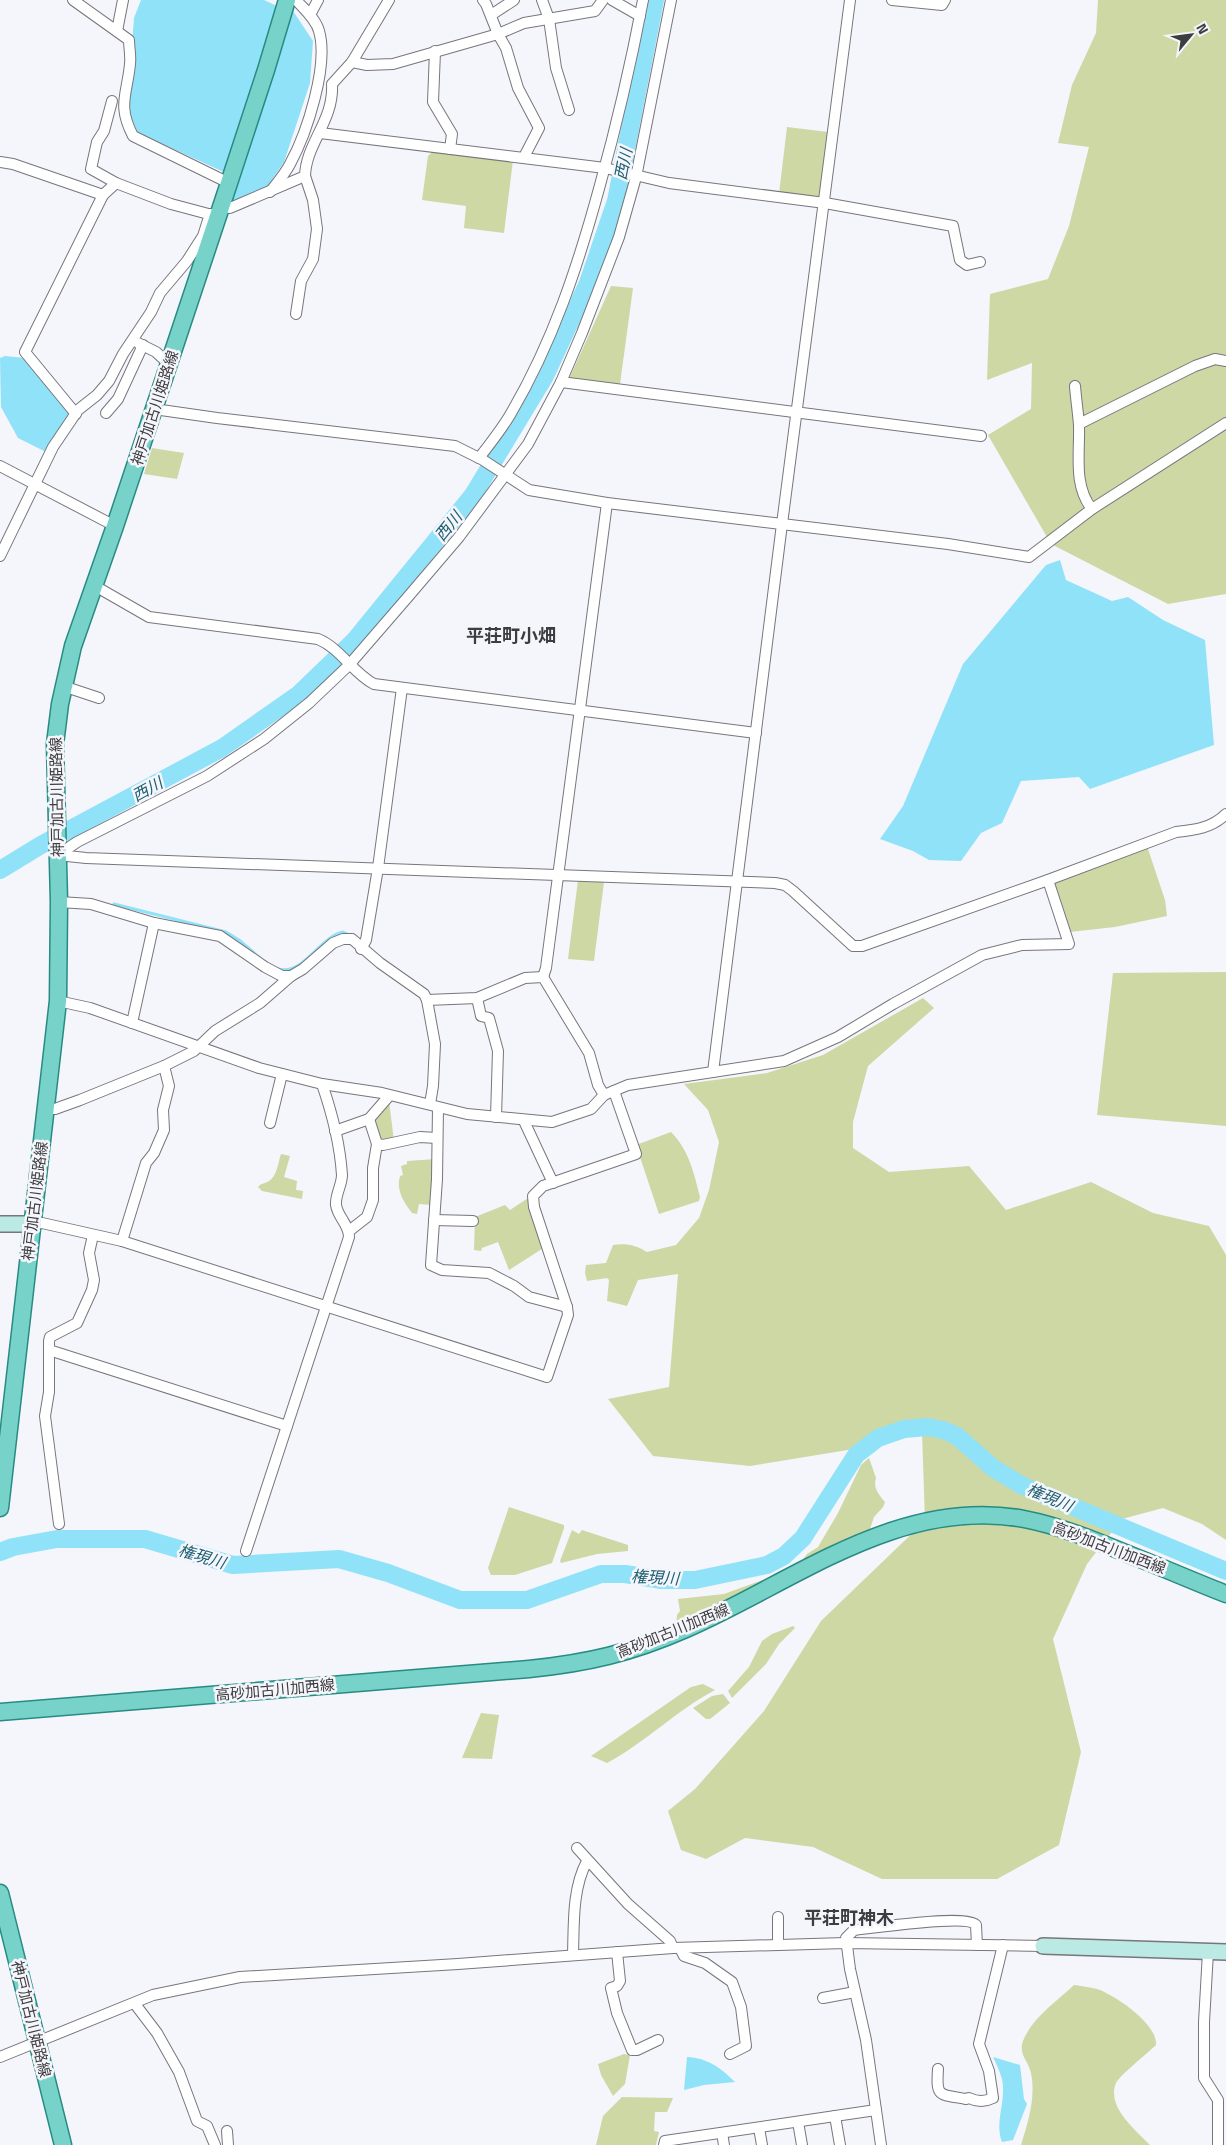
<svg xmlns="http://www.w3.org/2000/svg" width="1226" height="2145" font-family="'Titillium Web','Noto Sans JP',sans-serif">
<rect width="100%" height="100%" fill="#f5f5fc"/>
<!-- green -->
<g fill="#cdd8a5">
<path d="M1098 0H1226V594L1168 604 1051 544 988 435 1031 409 1032 363 987 380 990 294 1048 279 1069 226 1089 147 1058 143 1072 85 1096 33Z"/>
<path d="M787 127 828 132 820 199 779 194Z"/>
<path d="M433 151 513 160 504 233 464 228 466 206 422 200 428 156Z"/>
<path d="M611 286 633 288 620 384 615 387 569 379Z"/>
<path d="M152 448 184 453 177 479 144 474Z"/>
<path d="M1147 846 1165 900 1167 916 1115 927 1070 932 1053 881Z"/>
<path d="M578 880 604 882 594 961 568 959Z"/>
<path d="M1226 972V1126L1097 1115 1113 973Z"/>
<path d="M923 998 934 1008 868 1066 853 1122V1148L889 1172 969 1166 1006 1210 1091 1182 1153 1213 1209 1226 1226 1255V1540L1202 1524 1163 1508 1122 1519 1087 1564 1053 1639 1081 1752 1059 1845 997 1879H882L813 1847 745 1838 706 1859 681 1850 668 1811 695 1789 764 1711 821 1621 925 1521 922 1432 866 1447 750 1466 653 1456 608 1399 669 1387 678 1274 638 1280 627 1306 607 1301 609 1280 607 1278 587 1281 585 1273 586 1265 606 1263 613 1245C626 1243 636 1245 647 1252L676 1245 699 1218 709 1190 719 1142 708 1110 684 1084 767 1073 823 1055Z"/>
<path d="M389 1101 394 1141 380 1144 371 1119Z"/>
<path d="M671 1132C689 1150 694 1173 700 1197L699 1201 659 1214 636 1145Z"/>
<path d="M281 1154 290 1156 284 1177 297 1181 296 1190 303 1191 302 1199 262 1191 258 1187C261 1183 264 1184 269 1181 277 1176 278 1163 281 1154Z"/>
<path d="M436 1159 432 1205 419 1204 417 1214 412 1213C403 1201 396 1190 400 1176L403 1175 401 1166 407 1164V1161Z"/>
<path d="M528 1198 545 1247 509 1270 498 1242 482 1248 481 1251 474 1250 475 1217 505 1205 510 1210Z"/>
<path d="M869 1458 876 1478C873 1487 878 1494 885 1502L883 1507 874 1517 869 1532 798 1566 807 1554 818 1547 838 1513 861 1465Z"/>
<path d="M509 1507 564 1525V1528L552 1563 515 1575H491L488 1568Z"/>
<path d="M572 1530 579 1534 582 1530 628 1545V1551L597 1554 561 1563 560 1561Z"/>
<path d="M768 1578 772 1580 676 1628 677 1615 680 1611 678 1599 724 1594Z"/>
<path d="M793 1626 795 1628 779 1644 766 1664 732 1698 728 1691 749 1667 762 1641 772 1634Z"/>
<path d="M703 1684 715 1690C677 1710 646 1742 607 1763L591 1756 691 1687Z"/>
<path d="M723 1694 730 1703 710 1719H706L693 1708 712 1696Z"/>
<path d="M481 1713 499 1715 492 1759 462 1758Z"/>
<path d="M1074 1985C1081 1986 1090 1987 1097 1989 1115 1995 1158 2024 1156 2045 1149 2052 1119 2076 1116 2083 1106 2107 1136 2130 1150 2145H1021C1028 2122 1036 2098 1031 2073 1029 2062 1018 2054 1023 2041 1032 2018 1057 2001 1074 1985Z"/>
<path d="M624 2054 630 2055 625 2084 613 2096 601 2075 598 2064Z"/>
<path d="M622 2097 673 2098 667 2112H655L654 2131 659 2132 656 2145H596L603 2116Z"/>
</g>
<!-- water -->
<g fill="#90e2f8">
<path d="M141 0H264L277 6 226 173 138 133 129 113 128 96 134 18Z"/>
<path d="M293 11 313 41 310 83 284 162 265 190 231 202Z"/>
<path d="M5 356 25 358 71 416 46 452 18 438 1 407 0 358Z"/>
<path d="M1060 560 1066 580 1112 601 1128 597 1163 620 1205 640 1214 745 1090 789 1079 777 1021 781 1002 823 981 833 961 861 929 860 913 851 880 839 903 806 963 664 1046 565Z"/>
<path d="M687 2057C708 2058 721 2068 735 2082L704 2085 684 2090Z"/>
<path d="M993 2057 1020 2065 1024 2099 1027 2104 1013 2140 1002 2142C995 2125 1004 2106 1003 2087 1003 2077 997 2066 993 2057Z"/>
</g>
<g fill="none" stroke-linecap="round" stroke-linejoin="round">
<!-- stream -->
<g stroke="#90e2f8" stroke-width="3">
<path d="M114 904 226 932 239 940 260 958"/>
<path d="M278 969C304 976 319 937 343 932L352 936"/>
</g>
<!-- river -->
<g stroke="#90e2f8" stroke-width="18">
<path d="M0 870 41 845 222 748 299 694 355 640 473 495 545 376 588 283 616 201 655 0"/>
<path d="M0 1552 13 1547 57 1539H145L233 1565 339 1559 388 1573 460 1600H527L601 1574H625L662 1580H695L767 1565 784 1556 803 1538 856 1455 878 1438 904 1429 928 1427 943 1430 957 1436 993 1468 1021 1485 1226 1571"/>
</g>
<!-- street casing -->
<g stroke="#77767c" stroke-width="12">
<g id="street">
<path d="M73 0 129 40C129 48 131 56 130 64 127 95 117 105 133 136L229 183"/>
<path d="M483 0 486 4 498 34 506 48 518 88 539 128 524 157"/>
<path d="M542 0 549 19 556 68 569 110"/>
<path d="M612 0 640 16"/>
<path d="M892 0 942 5 945 0"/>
<path d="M310 15 318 0"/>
<path d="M491 15 514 0"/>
<path d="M117 31 123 0"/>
<path d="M435 51 433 102 452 134 450 149"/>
<path d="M352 62 367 65 393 64 498 34 524 23 595 11 603 0"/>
<path d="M112 101 104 131 97 142 91 169 116 183"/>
<path d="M320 133 605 168 669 183 825 203 953 226 960 260 967 265 980 262"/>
<path d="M0 162 13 164 103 195 116 183 171 204 216 216"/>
<path d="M270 192C277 183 285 174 290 164 307 133 329 65 319 31 316 19 304 9 296 0"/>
<path d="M220 206 230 208 305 176C306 143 334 121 332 84L352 62 389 0"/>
<path d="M296 314 301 281 313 259 317 229 313 200 305 176"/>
<path d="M138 343 156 352 169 364"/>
<path d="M561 382 981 436"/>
<path d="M1075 386C1076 399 1078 412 1079 425 1080 453 1073 486 1092 509"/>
<path d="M154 409 217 418 455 446 483 460 529 490 607 503 948 544 1029 557 1092 509 1226 423"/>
<path d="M106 413 118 399 143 345"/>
<path d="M76 414 25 352 103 195"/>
<path d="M1079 424 1195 366 1215 359 1226 361"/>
<path d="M479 458C490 444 501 430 510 415 553 342 578 266 600 185 617 124 631 63 643 0"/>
<path d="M0 466 115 526"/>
<path d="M0 556 53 447 78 410 97 395 109 381 123 354 151 312 160 293 187 261 203 236 210 214"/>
<path d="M95 586 149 617 318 639C340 648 353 673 374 684L756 733"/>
<path d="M63 686 99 698"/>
<path d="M58 855 86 858 775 883 785 885 793 891 853 946H862L1048 880 1176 832C1195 830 1212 828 1226 814"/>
<path d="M58 855 77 842 207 776 264 739 309 703 349 665 407 598 459 537 528 444 561 382 582 333 619 237 636 177 671 0"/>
<path d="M59 902 91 904 154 923 220 936 265 967 282 976H291L303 969 333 943 343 939H352L380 963 424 994 427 1000 477 998 525 978 543 977 589 1053 598 1085 604 1095"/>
<path d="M361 949 366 940 378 868 402 688"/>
<path d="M543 977 546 968 607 503"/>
<path d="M477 998 481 1016 489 1018 498 1051 496 1117"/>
<path d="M427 1000 435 1044 433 1086 430 1104"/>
<path d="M58 1001 90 1008 259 1068 322 1084 382 1093 467 1114 552 1122 591 1109 604 1095 628 1085 784 1061 838 1037 893 1004 982 955 1022 945 1069 944 1048 880"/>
<path d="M132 1023 154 923"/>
<path d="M713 1072 782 524 850 0"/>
<path d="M438 1108 437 1179 431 1265 442 1270 489 1273 514 1286 529 1297 567 1307"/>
<path d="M47 1109H55L80 1100 164 1066 194 1051 215 1031 260 1003 291 976"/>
<path d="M524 1121 553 1183"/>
<path d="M270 1123 282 1074"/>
<path d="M335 1131 369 1119 389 1096"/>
<path d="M377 1144 383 1145 420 1137 437 1138"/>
<path d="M434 1220 473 1221"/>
<path d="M32 1224 42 1223 122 1241 547 1377 568 1315 567 1307 534 1207 533 1196 543 1186 636 1154 614 1091"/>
<path d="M349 1231 367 1217 373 1200V1168L377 1144 369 1119"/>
<path d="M122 1241 146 1163 154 1153 164 1130 163 1110 169 1086 164 1066"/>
<path d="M49 1350 287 1426"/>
<path d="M59 1524 45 1416 49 1392V1341L50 1337 77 1323 92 1290 94 1280 89 1253 93 1235"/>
<path d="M246 1551 349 1237C349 1224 338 1218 336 1205 335 1195 342 1185 342 1175 340 1144 332 1113 322 1084"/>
<path d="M577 1848 628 1904 670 1941 673 1948"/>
<path d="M778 1945V1917"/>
<path d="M680 1948 684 1956 705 1963 732 1982 741 2007 746 2046 730 2054"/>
<path d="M617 1952 620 1981 617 1986 611 1988 617 2013 632 2050H637L658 2040"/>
<path d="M1208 1952 1204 2022V2078L1218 2100V2145"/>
<path d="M573 1955C574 1924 572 1889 587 1861"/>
<path d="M823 1998 855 1992"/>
<path d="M135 2004 157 2033 179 2072 197 2121 207 2126 215 2145"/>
<path d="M0 2057 153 1995 240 1977 458 1964 673 1948 845 1943 1043 1946"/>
<path d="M938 2069C936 2098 939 2094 966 2099L969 2098C977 2102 985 2102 993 2098L989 2071 979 2044 1003 1945"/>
<path d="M835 2116 840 2145"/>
<path d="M798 2122 802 2145"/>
<path d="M759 2128 762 2145"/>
<path d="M227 2131 228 2145"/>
<path d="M722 2133 724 2145"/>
<path d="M664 2145 665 2141 876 2110"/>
<path d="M881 2145 866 2040 850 1969 846 1938 854 1930C873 1928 967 1914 976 1925L977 1945"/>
</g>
</g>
<!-- secondary casing -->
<g stroke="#77767c" stroke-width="18">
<g id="secondary">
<path d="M0 1224H32"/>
<path d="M1043 1946 1226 1952"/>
</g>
</g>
<!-- primary casing -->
<g stroke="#288b82" stroke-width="19">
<g id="primary">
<path d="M0 1508 58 1001 59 902 55 744 60 704 73 646 115 526 229 183 266 70 287 0"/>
<path d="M0 1712 529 1669C588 1663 631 1653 686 1629 794 1582 899 1496 1024 1519 1060 1526 1094 1540 1128 1554 1161 1567 1193 1581 1226 1594"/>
<path d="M0 1893 63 2145"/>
</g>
</g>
<!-- street -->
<use href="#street" stroke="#fff" stroke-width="10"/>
<!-- secondary -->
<use href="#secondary" stroke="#bbe9e4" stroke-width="15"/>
<!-- primary -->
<use href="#primary" stroke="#77d3ca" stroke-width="16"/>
</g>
<g text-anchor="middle" stroke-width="5" stroke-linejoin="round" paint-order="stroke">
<!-- street labels -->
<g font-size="15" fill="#3d3d3f" stroke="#f5f5fc">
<text transform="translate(155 408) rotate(-72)" y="5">神戸加古川姫路線</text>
<text transform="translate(57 797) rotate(-91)" y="5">神戸加古川姫路線</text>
<text transform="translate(35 1201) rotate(-83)" y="5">神戸加古川姫路線</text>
<text transform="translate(1109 1548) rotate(21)" y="5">高砂加古川加西線</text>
<text transform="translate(673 1631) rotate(-22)" y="5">高砂加古川加西線</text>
<text transform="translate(275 1690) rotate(-5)" y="5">高砂加古川加西線</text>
<text transform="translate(31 2019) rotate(76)" y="5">神戸加古川姫路線</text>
</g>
<!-- water labels -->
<g font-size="16" font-style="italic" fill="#1e6070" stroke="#f5f5fc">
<text transform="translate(623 164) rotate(-79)" y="6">西川</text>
<text transform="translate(448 526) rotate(-51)" y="6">西川</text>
<text transform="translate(147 789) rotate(-29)" y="6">西川</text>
<text transform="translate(1050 1497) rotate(23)" y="6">権現川</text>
<text transform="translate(202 1556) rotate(17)" y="6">権現川</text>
<text transform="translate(655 1577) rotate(3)" y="6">権現川</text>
</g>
<!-- quarter labels -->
<g font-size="18" font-weight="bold" fill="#3d3d3f" stroke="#f5f5fc">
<text x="511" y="642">平荘町小畑</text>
<text x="849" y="1924">平荘町神木</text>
</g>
</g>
<!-- north arrow -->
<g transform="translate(1191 35) rotate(61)" stroke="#f5f5fc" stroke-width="4" paint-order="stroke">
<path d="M0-4L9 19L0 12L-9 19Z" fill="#3d3d3f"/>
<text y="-8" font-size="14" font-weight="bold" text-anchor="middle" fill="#3d3d3f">N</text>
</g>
</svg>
